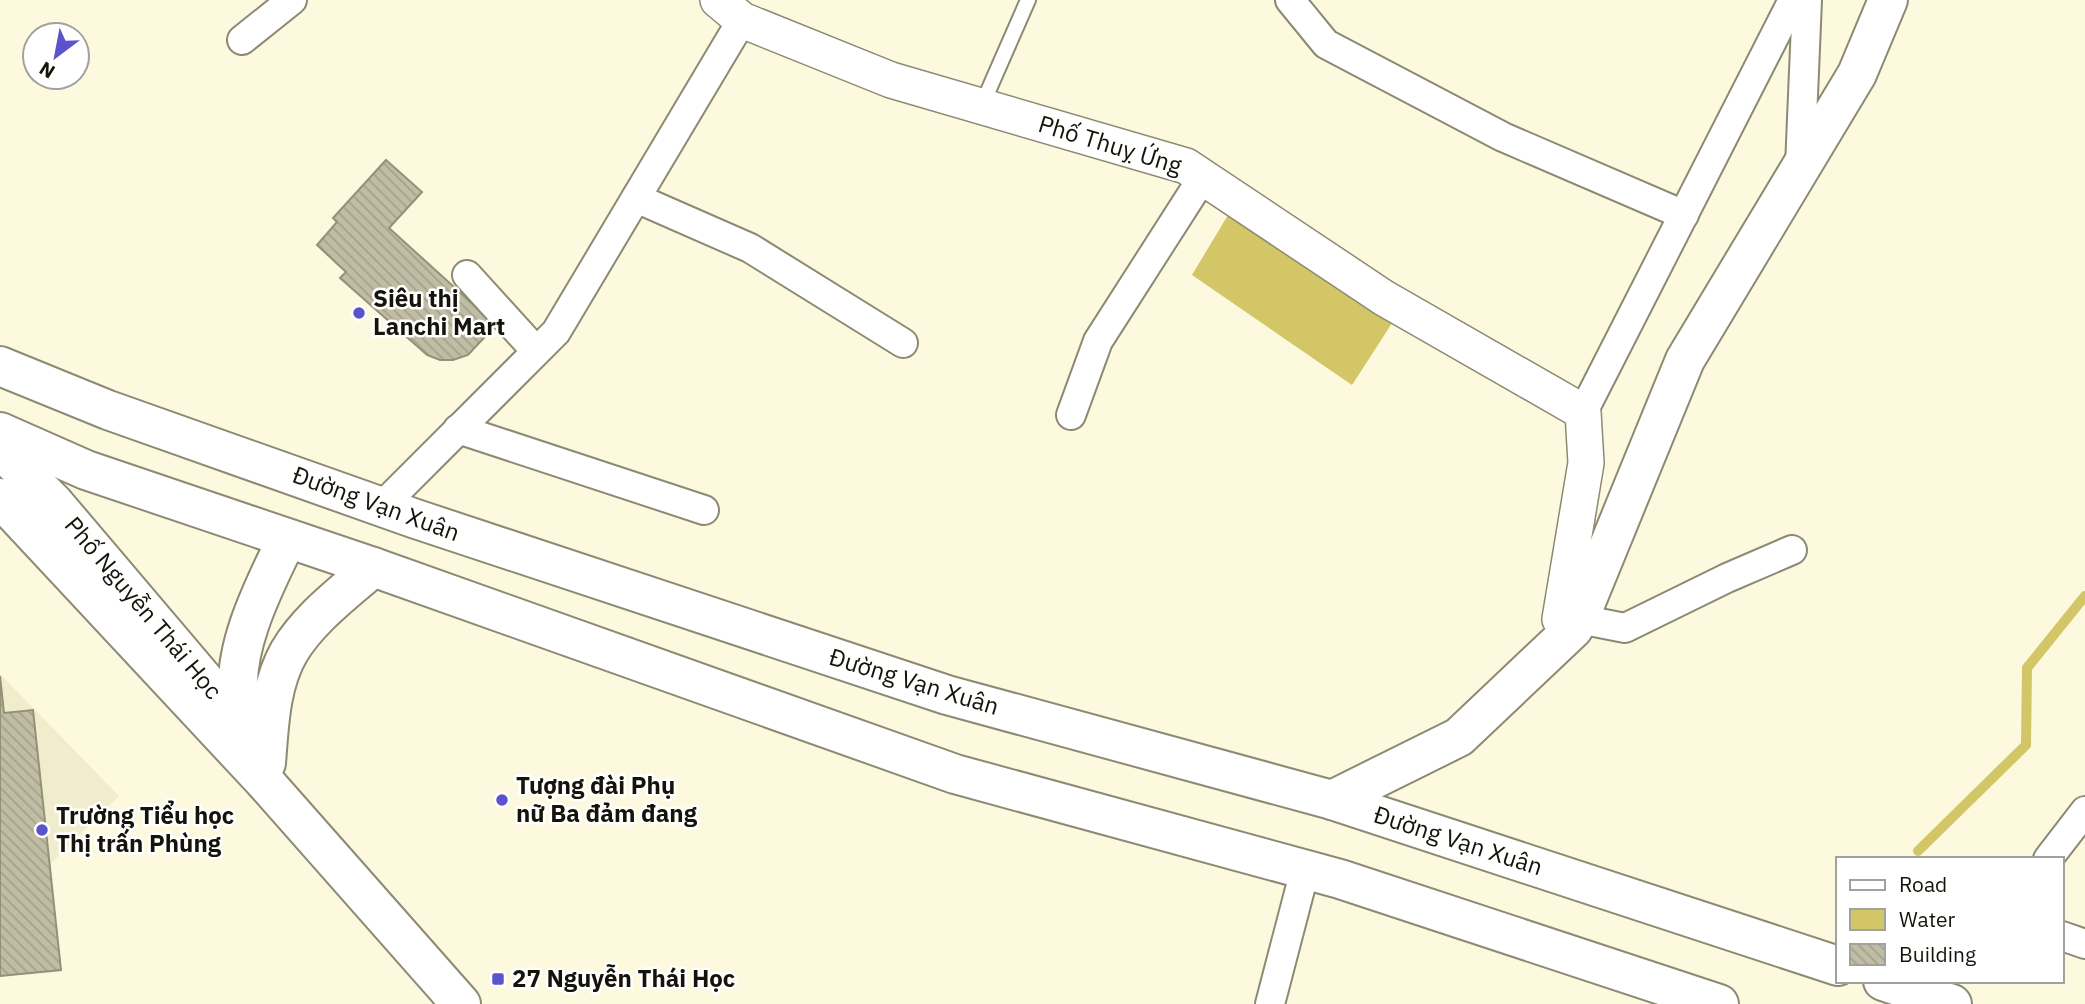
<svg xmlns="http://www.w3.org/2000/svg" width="2085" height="1004" font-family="'IBM Plex Sans',sans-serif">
<defs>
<pattern id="building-back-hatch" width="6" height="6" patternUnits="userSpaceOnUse" patternTransform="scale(1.75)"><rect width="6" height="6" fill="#c0bda4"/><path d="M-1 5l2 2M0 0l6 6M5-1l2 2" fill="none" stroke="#a4a28c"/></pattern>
</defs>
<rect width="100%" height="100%" fill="#fcf9df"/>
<!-- built -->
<path fill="#f1edcc" d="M0 674 119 796 50 864 61 970 0 976Z"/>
<!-- water -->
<path fill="#d3c666" d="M1234 205 1396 317 1352 385 1192 275Z"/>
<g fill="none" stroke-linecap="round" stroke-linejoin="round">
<!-- stream -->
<path stroke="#d3c666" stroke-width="10" d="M1918 851 2026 745 2027 668 2085 596"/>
</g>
<!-- building -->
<g fill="url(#building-back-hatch)" stroke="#949179" stroke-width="2">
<path d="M386 160 422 192 389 228 496 325 468 355 453 360H440L427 355 340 278 346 272 317 245 337 222 333 218Z"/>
<path d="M0 676 4 713 33 710 61 970 0 976Z"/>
</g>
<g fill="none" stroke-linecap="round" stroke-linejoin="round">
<!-- service casing -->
<g stroke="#8d8a73" stroke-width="18">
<path id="service" d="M982 105 1028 0"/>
</g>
<!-- minor casing -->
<g stroke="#8d8a73" stroke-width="32">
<g id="minor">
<path d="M1290 0 1326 44 1503 137 1684 215"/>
<path d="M242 40 292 0"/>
<path d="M1800 167 1807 0"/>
<path d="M636 198 750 248 903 343"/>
<path d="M467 275 536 351"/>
<path d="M1583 412 1793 0"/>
<path d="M1071 415 1098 341 1203 177"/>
<path d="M458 429 704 510"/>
<path d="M381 507 556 332 742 20"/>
<path d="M1579 619 1625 628 1727 578 1792 550"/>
<path d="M2048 859 2085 811"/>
<path d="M2062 936 2085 944"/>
<path d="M1270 1004 1305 870"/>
</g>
</g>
<!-- tertiary casing -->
<g stroke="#8d8a73" stroke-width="38">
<path id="tertiary" d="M718 0 742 20 891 80 1186 166 1384 298 1583 412 1586 463 1560 619 1573 629"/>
</g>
<!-- secondary casing -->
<g stroke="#8d8a73" stroke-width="42">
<g id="secondary">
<path d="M0 449 54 503 228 708"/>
<path d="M0 498 265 782 461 1004"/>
<path d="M1332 800 1459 737 1573 629 1579 619 1685 360 1857 74 1888 0"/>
</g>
</g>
<!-- trunk casing -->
<g stroke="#8d8a73" stroke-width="42">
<g id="trunk">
<path d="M0 366 108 410 413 518 947 695 1332 800 1838 966"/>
<path d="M0 432 86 470 373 567 955 774 1340 879 1719 1004"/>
<path d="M266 763C269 726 270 685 289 652 309 618 344 593 373 567"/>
<path d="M265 782C257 756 247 730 240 704 229 653 265 584 287 539"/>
<path d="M1883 981 1952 1004"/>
</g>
</g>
<!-- service -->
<use href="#service" stroke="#fff" stroke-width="14"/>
<!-- minor -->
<use href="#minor" stroke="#fff" stroke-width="28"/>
<!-- tertiary -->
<use href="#tertiary" stroke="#fff" stroke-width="35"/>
<!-- secondary -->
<use href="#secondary" stroke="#fff" stroke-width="38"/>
<!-- trunk -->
<use href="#trunk" stroke="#fff" stroke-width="38"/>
</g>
<!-- markers -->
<g fill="#5b53cb" stroke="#fff" stroke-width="2.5">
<circle cx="359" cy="313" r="7"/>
<circle cx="502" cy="800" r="7"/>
<circle cx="42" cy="830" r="7"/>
<rect x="491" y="972" width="14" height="14" rx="3.5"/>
</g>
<g text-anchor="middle" stroke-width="5" stroke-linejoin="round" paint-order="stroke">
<!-- street labels -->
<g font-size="24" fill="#15140b" stroke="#fff">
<text transform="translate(1110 145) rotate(17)" y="8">Phố Thuỵ Ứng</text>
<text transform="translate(376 504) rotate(20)" y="8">Đường Vạn Xuân</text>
<text transform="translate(143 608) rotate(50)" y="8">Phố Nguyễn Thái Học</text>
<text transform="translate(914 682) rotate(17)" y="8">Đường Vạn Xuân</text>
<text transform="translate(1458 841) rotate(18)" y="8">Đường Vạn Xuân</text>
</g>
<!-- poi labels -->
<g font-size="24" font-weight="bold" fill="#15140b" stroke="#fff" text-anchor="start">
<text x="373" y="307">Siêu thị<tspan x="373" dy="28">Lanchi Mart</tspan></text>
<text x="516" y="794">Tượng đài Phụ<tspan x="516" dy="28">nữ Ba đảm đang</tspan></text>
<text x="56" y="824">Trường Tiểu học<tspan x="56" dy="28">Thị trấn Phùng</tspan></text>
<text x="512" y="987">27 Nguyễn Thái Học</text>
</g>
</g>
<!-- legend -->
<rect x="1836" y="857" width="228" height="126" fill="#ffffff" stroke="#a1a19d" stroke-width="2"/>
<rect x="1850" y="880" width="35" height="10" fill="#ffffff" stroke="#a1a19d" stroke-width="2"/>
<text x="1899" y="892" font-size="21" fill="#15140b">Road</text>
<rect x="1850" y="909" width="35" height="21" fill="#d3c666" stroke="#a1a19d" stroke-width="2"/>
<text x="1899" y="927" font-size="21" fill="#15140b">Water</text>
<rect x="1850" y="944" width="35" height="21" fill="url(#building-back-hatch)" stroke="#a1a19d" stroke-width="2"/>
<text x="1899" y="962" font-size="21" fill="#15140b">Building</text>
<!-- north arrow -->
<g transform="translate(56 56) rotate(212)"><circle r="33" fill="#ffffff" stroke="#a1a19d" stroke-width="2"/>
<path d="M0-5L12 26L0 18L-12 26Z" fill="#5b53cb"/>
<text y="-10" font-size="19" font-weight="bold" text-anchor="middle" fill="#15140b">N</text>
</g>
</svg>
